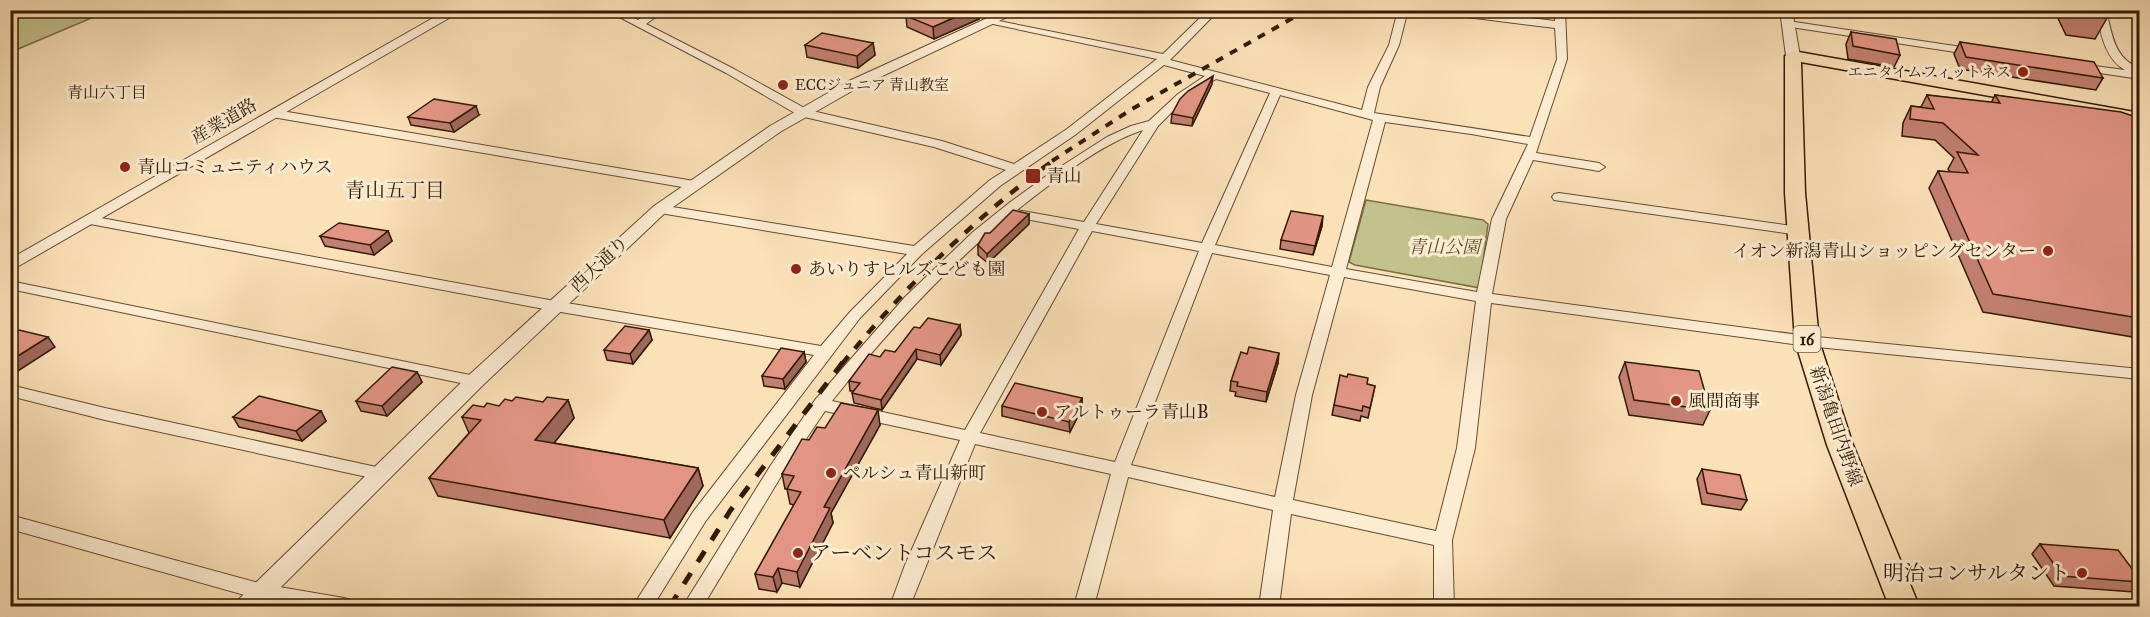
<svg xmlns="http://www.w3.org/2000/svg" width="2150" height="617" font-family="'IM FELL Great Primer','Noto Serif JP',serif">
<rect width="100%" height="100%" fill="#fbe1b8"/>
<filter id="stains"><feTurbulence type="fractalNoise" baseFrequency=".00333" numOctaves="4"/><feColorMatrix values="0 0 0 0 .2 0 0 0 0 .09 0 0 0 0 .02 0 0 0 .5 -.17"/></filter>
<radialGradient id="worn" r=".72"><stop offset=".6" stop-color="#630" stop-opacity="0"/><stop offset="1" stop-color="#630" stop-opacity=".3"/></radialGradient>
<!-- green -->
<g fill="#c2c28c" stroke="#7a6e47" stroke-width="1.5">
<path d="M11 10H108V11L11 52Z"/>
<path d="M1366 200 1483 220 1488 224 1480 288 1355 265 1349 262Z"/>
</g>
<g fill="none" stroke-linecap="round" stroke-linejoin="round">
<!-- minor casing -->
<g stroke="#654c30" stroke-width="2">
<g id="minor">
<path d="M606 10H620L638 20 652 10H665L646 24 734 69 808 110 942 141 1014 164 1067 129 1157 59 993 24 989 23V19L1163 54 1208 10H1219L1170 60 1362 110 1368 87 1389 45 1398 10H1408L1399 45 1380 87 1374 113 1530 137 1557 59 1555 28 1435 13 1430 10H1465L1555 21V10H1565L1567 59 1536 153 1599 163 1605 167 1599 171 1533 160 1506 219 1492 294 1807 336 2140 369V379L1807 346 1491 303 1475 448 1452 540 1454 606H1434V545L1291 514 1279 606H1259L1273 510 1128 477 1094 606H1074L1111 474 975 444 910 606H890L905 565 960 440 825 411 783 473 703 606H683L771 465 815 400 905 297 973 232 1009 203 1046 176 1107 137 1131 126 1149 121 1178 94 1205 76 1164 65 1075 135 1000 186 922 254 860 318 705 522 653 606H633L693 512 814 355 555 311 90 224 83 220 90 216 555 301 821 346 850 312 907 254 660 213 653 209 655 206 660 205 914 246 990 180 1006 170 934 147 800 116 726 73ZM1216 79 1270 93 1202 243 1096 224 1158 126 1186 98ZM1280 95 1373 120 1332 267 1215 245ZM1385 122 1471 134 1528 144 1492 219 1477 292 1346 269ZM1143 130 1084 222 1017 210C1053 182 1100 144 1143 130ZM1009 216 1079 229 965 430 832 401C886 333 943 271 1009 216ZM1092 231 1199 251 1115 462 980 433ZM1212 253 1330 275 1296 395 1275 497 1131 465ZM1344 277 1476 301 1457 448 1436 531 1293 500 1312 395Z"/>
<path d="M2096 10H2106C2112 34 2114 59 2140 68V79L2079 70 2073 67 2079 64 2125 70C2104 58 2101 33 2096 10Z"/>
<path d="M1788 21 1975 49 1980 52 1975 55 1784 26V22Z"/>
<path d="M276 110 694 181 701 185 694 189 272 117V111Z"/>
<path d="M1559 193 1799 227 1806 231 1799 235 1554 200 1552 197 1554 194Z"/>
<path d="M10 281 475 376 481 377 483 381 481 385 475 386 10 289Z"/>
<path d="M10 385 105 408 381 468 387 469 390 474 387 479 381 480 105 420 10 396Z"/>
<path d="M10 515 262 584 344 598 351 600 354 606H300L262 600 10 529Z"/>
</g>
</g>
<!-- tertiary casing -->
<g stroke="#654c30" stroke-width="2">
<g id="tertiary">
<path d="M447 10H463L10 271V259Z"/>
<path d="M1005 10H1022L859 87 780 132 666 212 482 386 262 606H235L239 599 468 376 654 206 770 126 849 81Z"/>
<path d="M1780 10H1792L1800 56 1798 59H1788L1786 56Z"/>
</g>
</g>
<!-- primary casing -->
<g stroke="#331b02" stroke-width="3">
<path id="primary" d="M1793 51 2140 113V123L1801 62 1805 193 1819 341 1853 445 1919 606H1889L1827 445 1795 341 1785 193V56Z"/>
</g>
<!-- minor -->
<use href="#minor" fill="#fcecd1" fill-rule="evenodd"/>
<!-- tertiary -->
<use href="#tertiary" fill="#fcecd1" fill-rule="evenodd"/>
<!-- primary -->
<use href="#primary" fill="#fbe1b8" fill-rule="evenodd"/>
<!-- rail-far2 -->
<path stroke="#331b02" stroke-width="4" stroke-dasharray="8 8" stroke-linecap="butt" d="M1052 161 1132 109 1307 10"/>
<!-- rail-far1 -->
<path stroke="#331b02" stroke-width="4.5" stroke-dasharray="10 10" stroke-linecap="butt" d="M842 364C905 287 974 218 1054 160"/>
<!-- rail -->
<path stroke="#331b02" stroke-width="5" stroke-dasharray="13 13" stroke-linecap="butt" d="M670 606 730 511 843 362"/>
</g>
<!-- wall -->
<g fill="#c28072" stroke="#331b02" stroke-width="1.5">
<path d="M919 10H979V19L934 39 907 27 906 16Z"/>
<path d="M2054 10H2111V11L2095 39 2066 35Z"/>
<path d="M1851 32 1900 55 1894 67 1848 59 1846 44Z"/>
<path d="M1960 42 2103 78 2096 90 1960 69 1954 54Z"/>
<path d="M873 43 875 55 858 68 807 57 805 45Z"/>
<path d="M1212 84 1192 126 1171 123 1172 114Z"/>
<path d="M1927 95 1991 103 1995 95 2139 118V338L1983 312 1929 188 1938 171 1950 172 1948 169 1954 158 1935 140 1902 136 1903 123 1911 106 1921 107Z"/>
<path d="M479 115 454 132 411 125 408 117Z"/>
<path d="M1029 214V224L988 263 978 255V245L990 233Z"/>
<path d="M1322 226 1313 255 1280 249 1281 240Z"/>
<path d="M388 231 392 241 374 255 325 246 320 236Z"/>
<path d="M960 325 961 335 941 365 917 359 882 410 854 403 852 393 854 391H850L849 381 880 357 895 352 920 328Z"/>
<path d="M649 330 652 340 633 364 607 360 604 350Z"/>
<path d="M804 352 806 362 785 389 764 386 762 376Z"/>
<path d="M1625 362 1710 410 1703 425 1629 415 1619 377Z"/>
<path d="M1278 363 1266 402 1235 396 1236 392 1230 391 1231 381Z"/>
<path d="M417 372 422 382 387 416 361 411 356 401Z"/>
<path d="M1367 384 1375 386 1368 418 1361 416 1360 421 1332 415 1334 405Z"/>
<path d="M1082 398V408L1070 432 1002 416V406Z"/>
<path d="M568 400 574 418 554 443 698 468 703 486 670 538 438 496 429 478 469 433 462 417 484 407 499 406 512 401 543 402Z"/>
<path d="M321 411 326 421 302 441 239 427 233 417Z"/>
<path d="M880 425 831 513 833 523 800 587 782 583 777 592 759 589 755 574 794 505 790 504 787 489H785L782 474 809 440Z"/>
<path d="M1702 469 1747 500 1741 510 1702 504 1697 479Z"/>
<path d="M2040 544 2139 578V586L2134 592 2054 586 2032 554Z"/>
</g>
<!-- shaded-wall -->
<g fill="#9e685d" stroke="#331b02" stroke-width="1.5">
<path d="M971 10H979V19L934 39 933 27Z"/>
<path d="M873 43 875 55 858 68 857 56Z"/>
<path d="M1213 76 1212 84 1192 126 1193 118Z"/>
<path d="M476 106 479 115 454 132 450 123Z"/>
<path d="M1029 214V224L988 263 987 254Z"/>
<path d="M1323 216 1322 226 1313 255 1315 246Z"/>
<path d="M388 231 392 241 374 255 370 245Z"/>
<path d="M960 325 961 335 941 365 940 355Z"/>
<path d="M649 330 652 340 633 364 630 354Z"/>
<path d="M48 337 55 347 10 376V361Z"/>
<path d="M916 349 917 359 882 410 881 400Z"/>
<path d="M804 352 806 362 785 389 783 379Z"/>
<path d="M1279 353 1278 363 1266 402 1267 392Z"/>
<path d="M417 372 422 382 387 416 382 406Z"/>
<path d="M1082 398V408L1070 432 1069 422Z"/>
<path d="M568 400 574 418 542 458 535 440Z"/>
<path d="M878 410 880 425 831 513 833 523 800 587 797 572 824 507Z"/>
<path d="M321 411 326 421 302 441 296 431Z"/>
<path d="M698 468 703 486 670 538 664 520Z"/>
<path d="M778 568 782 583 777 592 773 577Z"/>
</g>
<!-- building -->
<g fill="#e29585" stroke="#331b02" stroke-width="1.5">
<path d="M919 10H971L933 27 906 16Z"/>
<path d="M1851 32 1896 39 1900 55 1853 46Z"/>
<path d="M822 33 873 43 857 56 805 45Z"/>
<path d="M1960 42 2094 62 2103 78 1966 57Z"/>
<path d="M1213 76 1193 118 1172 114 1180 99 1188 91Z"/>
<path d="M1927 95 2000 103 1995 95 2121 112 2139 118V318L1993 294 1938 171 1968 173 1957 152 1978 155 1943 123 1910 119 1911 106 1934 109Z"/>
<path d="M434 99 476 106 450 123 408 117Z"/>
<path d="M1013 210 1029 214 987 254 978 245 985 233H990Z"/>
<path d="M1291 211 1323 216 1315 246 1281 240Z"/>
<path d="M339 223 388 231 370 245 320 236Z"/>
<path d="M928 318 960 325 940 355 916 349 881 400 852 393 860 383 849 381 869 354 880 357 885 350 895 352 914 327 920 328Z"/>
<path d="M625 326 649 330 630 354 604 350Z"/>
<path d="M19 330 48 337 10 361V336Z"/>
<path d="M1249 347 1279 353 1267 392 1237 386 1238 382 1231 381 1241 352 1247 354Z"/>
<path d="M781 348 804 352 783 379 762 376Z"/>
<path d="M1625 362 1699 371 1710 410 1634 400Z"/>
<path d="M392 367 417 372 382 406 356 401Z"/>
<path d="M1348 374 1368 378 1367 384 1375 386 1370 408 1363 406 1362 411 1334 405 1340 375 1347 377Z"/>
<path d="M1015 383 1082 398 1069 422 1002 406Z"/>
<path d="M259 396 321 411 296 431 233 417Z"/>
<path d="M516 397 543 402 547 397 568 400 535 440 698 468 664 520 429 478 481 420 462 417 473 405 484 407 487 403 499 406 505 399 512 401Z"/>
<path d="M841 403 878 410 824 507 830 508 797 572 778 568 773 577 755 574 801 492 787 489 794 476 782 474 802 439 809 440 817 427 825 428Z"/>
<path d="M1702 469 1740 475 1747 500 1707 493Z"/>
<path d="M2040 544 2118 550 2139 578V582L2062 576Z"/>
</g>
<!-- markers -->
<g fill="#8f2418" stroke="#fcecd1" stroke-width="2">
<circle cx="2023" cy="72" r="6"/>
<circle cx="783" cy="85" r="6"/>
<circle cx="125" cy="167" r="6"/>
<rect x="1025" y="168" width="16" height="16" rx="3"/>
<circle cx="2048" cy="251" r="6"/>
<circle cx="796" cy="269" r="6"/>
<circle cx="1676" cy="401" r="6"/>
<circle cx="1042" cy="412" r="6"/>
<circle cx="831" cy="473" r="6"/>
<circle cx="798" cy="553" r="6"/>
<circle cx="2082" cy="573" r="6"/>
</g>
<g text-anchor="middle" stroke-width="6" stroke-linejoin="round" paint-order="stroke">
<!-- far-poi labels -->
<g font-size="15" fill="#331b02" stroke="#fcecd1" text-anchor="end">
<text x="2011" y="77">エニタイムフィットネス</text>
<text x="795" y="90" text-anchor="start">ECCジュニア 青山教室</text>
</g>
<!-- far-neighbourhood labels -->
<g font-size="16" fill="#331b02" stroke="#fcecd1">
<text x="107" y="98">青山六丁目</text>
</g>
<!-- shield labels -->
<rect fill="#fcecd1" stroke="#6f5a40" stroke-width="1.5" x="1793.5" y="326" width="27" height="26" rx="4.5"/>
<g font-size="16" font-weight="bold" fill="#331b02">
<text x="1807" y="345">16</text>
</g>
<!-- street labels -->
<g font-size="18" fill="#331b02" stroke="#fcecd1">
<text transform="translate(224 121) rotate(-30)" y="6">産業道路</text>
<text transform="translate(599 264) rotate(-43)" y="6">西大通り</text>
<text transform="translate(1836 426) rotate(71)" y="6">新潟亀田内野線</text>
</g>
<!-- poi labels -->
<g font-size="18" fill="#331b02" stroke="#fcecd1" text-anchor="start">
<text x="137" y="173">青山コミュニティハウス</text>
<text x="1046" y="182">青山</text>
<text x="2036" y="257" text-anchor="end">イオン新潟青山ショッピングセンター</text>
<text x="808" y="275">あいりすヒルズこども園</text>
<text x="1688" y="407">風間商事</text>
<text x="1054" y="418">アルトゥーラ青山B</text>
<text x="843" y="479">ペルシュ青山新町</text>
</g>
<!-- park labels -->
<g font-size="18" font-style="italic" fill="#5e4d2b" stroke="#fcecd1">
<text x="1444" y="253">青山公園</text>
</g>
<!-- neighbourhood labels -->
<g font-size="20" fill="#331b02" stroke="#fcecd1">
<text x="395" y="197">青山五丁目</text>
</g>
<!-- near-poi labels -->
<g font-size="21" fill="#331b02" stroke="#fcecd1" text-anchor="start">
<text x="810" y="560">アーベントコスモス</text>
<text x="2070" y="580" text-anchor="end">明治コンサルタント</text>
</g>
</g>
<!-- margin -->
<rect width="2150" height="617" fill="none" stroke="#fbe1b8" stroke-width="36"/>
<rect x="12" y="12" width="2126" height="593" fill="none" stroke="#331b02" stroke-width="3"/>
<rect x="18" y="18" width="2114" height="581" fill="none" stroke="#331b02" stroke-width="1.5"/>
<rect width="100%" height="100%" filter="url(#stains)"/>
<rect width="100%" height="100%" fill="url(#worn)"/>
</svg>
